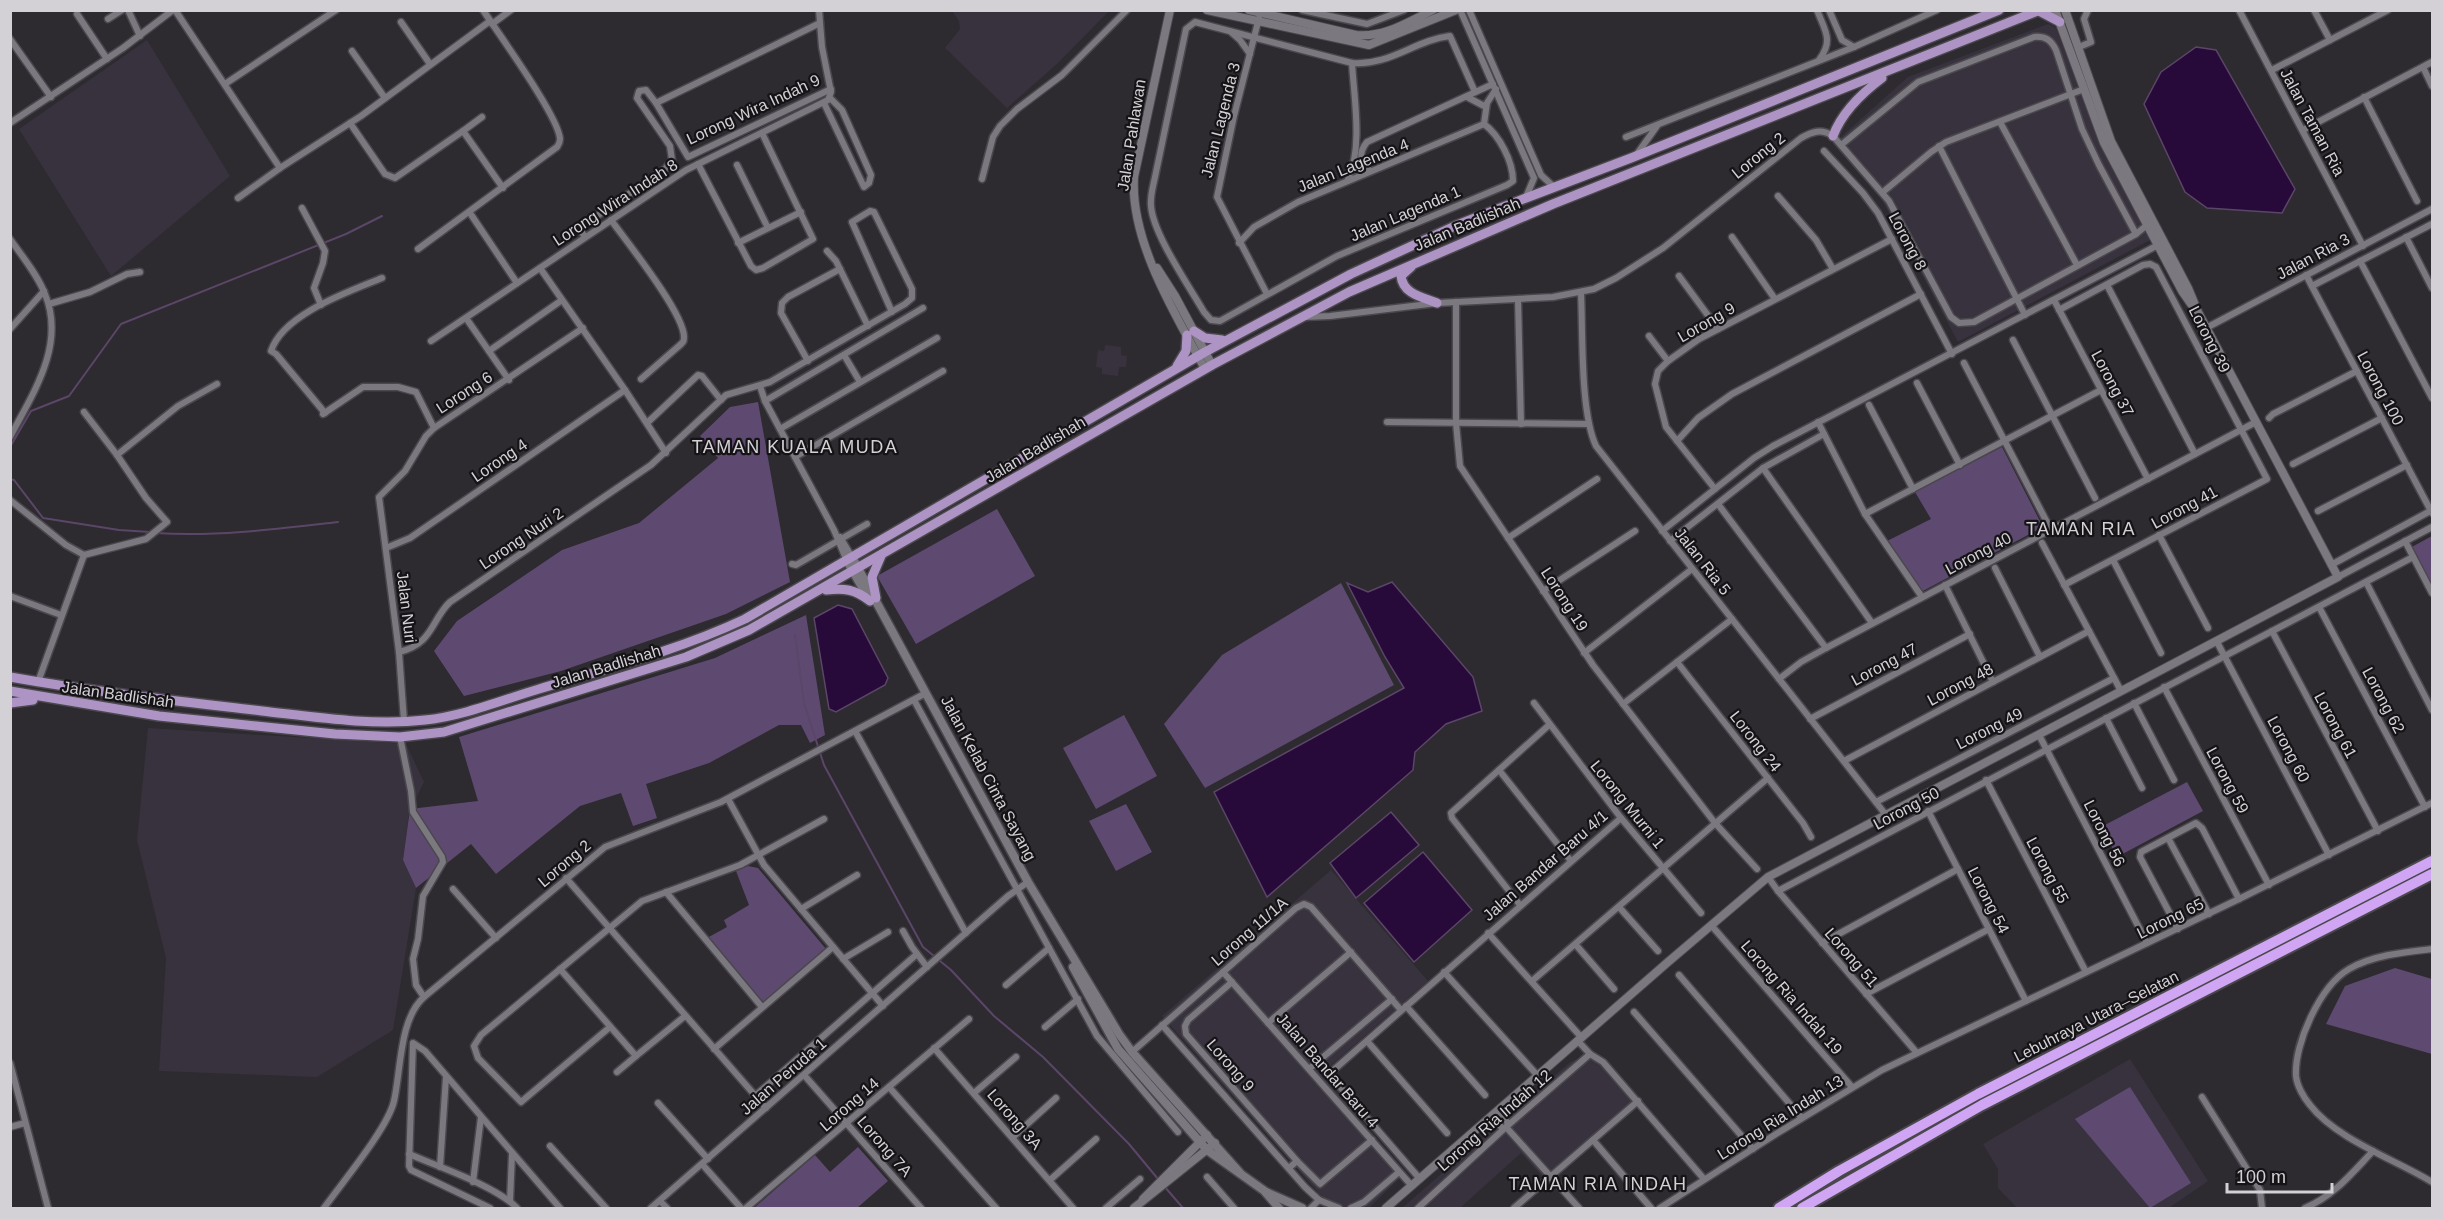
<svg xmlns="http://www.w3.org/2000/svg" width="2443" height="1219" font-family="Helvetica,sans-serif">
<rect width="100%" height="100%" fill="#2d2a30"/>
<!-- built -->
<g fill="#38323e">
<path d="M952 11H1109L1058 63 1007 108 945 48 960 29 959 21Z"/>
<path d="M2048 24 2056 28 2101 145 2152 239 1958 342 1882 200 1833 144 1908 77Z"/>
<path d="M147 40 230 176 111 276 19 129Z"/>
<path d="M1105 345 1121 347V355L1127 356 1126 367H1119L1118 376 1102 374V368L1096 367 1098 350 1104 351Z"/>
<path d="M148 728 406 744 424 782 409 813 403 860 416 888 393 1030 317 1077 159 1071 166 958 137 840Z"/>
<path d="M1331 870 1428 981 1321 1074 1406 1172 1369 1208H1332L1162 1016Z"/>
<path d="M1581 1057 1603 1064 1638 1105 1549 1184 1521 1153 1460 1208H1402L1569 1063Z"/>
<path d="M2130 1059 2208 1181 2169 1208H2017L1998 1188V1169L1983 1144Z"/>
</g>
<!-- green -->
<g fill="#5e4a70">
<path d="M758 402 790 582 726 614 561 671 464 696 434 651 457 621 562 550 639 523 718 458 700 436 730 407Z"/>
<path d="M2002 447 2043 527 1921 592 1887 541 1931 519 1915 492Z"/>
<path d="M997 509 1035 576 916 644 877 576Z"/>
<path d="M2432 536V588L2410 548Z"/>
<path d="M1341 583 1394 685 1205 788 1164 724 1222 655Z"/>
<path d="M806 615 825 735 810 743 801 725H779L709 763 646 784 657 818 633 826 621 793 580 806 496 874 471 844 416 888 403 860 410 809 478 801 459 737 715 658Z"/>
<path d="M1124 715 1157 776 1096 809 1063 748Z"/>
<path d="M2187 782 2203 811 2117 857 2101 827Z"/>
<path d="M1126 804 1152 852 1116 871 1089 821Z"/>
<path d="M748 866 758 868 826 949 762 1003 707 938 727 927 724 920 749 905 736 871Z"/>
<path d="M2395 968 2432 979V1054L2326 1024 2345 986Z"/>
<path d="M2130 1087 2191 1183 2150 1208 2075 1119Z"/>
<path d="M858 1147 888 1181 857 1208H754L815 1155 830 1172Z"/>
</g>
<!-- water -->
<g fill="#270a3a" stroke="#5b4668" stroke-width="1.5">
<path d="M2196 47 2216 50 2295 189 2282 213 2207 208 2185 192 2144 104 2161 72Z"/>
<path d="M1392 582 1473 677 1482 711 1446 724 1415 752 1413 770 1267 897 1214 792 1404 688 1385 657 1347 583 1368 592Z"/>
<path d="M838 605 852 609 888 678 885 685 836 712 829 709 814 618Z"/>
<path d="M1391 812 1419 845 1356 898 1330 863Z"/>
<path d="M1423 852 1472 910 1414 962 1364 903Z"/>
</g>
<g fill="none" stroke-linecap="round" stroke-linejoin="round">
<!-- stream -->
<g stroke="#5b4668" stroke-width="2">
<path d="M10 447 31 411 69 396 121 324 346 234 382 216"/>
<path d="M10 479 14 480 43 518 119 530 150 532"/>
<path d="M156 533C216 537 278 529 338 522"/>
<path d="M795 635 804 703 824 765 923 947 951 970 994 1016 1043 1057 1129 1144 1158 1179"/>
<path d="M1164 1186 1183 1208"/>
</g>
<!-- minor casing -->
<g stroke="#4a484d" stroke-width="9">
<g id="minor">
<path d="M128 10 140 36"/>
<path d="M175 10 280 168"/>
<path d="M1302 10 1367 24 1404 10"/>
<path d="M1469 10 1541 175 1554 187"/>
<path d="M1817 10C1825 31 1834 40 1819 60"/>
<path d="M1829 10 1842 40 1854 47"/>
<path d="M2239 10 2363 246"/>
<path d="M2314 10 2330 40"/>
<path d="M1461 12 1534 178 1526 197"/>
<path d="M77 14 107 59"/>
<path d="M1259 18 1234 116 1217 197 1267 294"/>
<path d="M108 19 122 10"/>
<path d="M401 22 430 64"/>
<path d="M492 24 511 10"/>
<path d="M1231 32 1240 40 1250 54"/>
<path d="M10 39 51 97"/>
<path d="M2079 47 2091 42 2084 19 2088 10"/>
<path d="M352 51 385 98"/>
<path d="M2423 67 2432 86"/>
<path d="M2272 70 2388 10"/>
<path d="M225 84 336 10"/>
<path d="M1475 92 1450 36C1415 40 1390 66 1352 63L1195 22 1186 29 1155 177C1153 187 1150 196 1151 206 1153 234 1189 286 1204 312L1211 320 1220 321 1337 256 1507 185 1513 181C1513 161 1499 135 1484 124"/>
<path d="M1467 97 1486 107"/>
<path d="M2364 97 2417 201"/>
<path d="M656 103 820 23"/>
<path d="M824 103 864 187 869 183 871 175 842 110 830 98"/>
<path d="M2000 122 2077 265"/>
<path d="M10 123 123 48 173 10"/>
<path d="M350 123 385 174 395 178 463 131 503 188"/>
<path d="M1484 124 1487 103 1496 89"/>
<path d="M2303 130 2432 62"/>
<path d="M463 131 482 117"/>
<path d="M1626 137 1854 47 1937 10"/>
<path d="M1841 145 1918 82 2034 37C2046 36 2051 40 2056 50L2082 129 2099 165 2136 234"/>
<path d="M1939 146 2025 315"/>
<path d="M1824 151 1863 193 1878 213 1952 354"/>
<path d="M1637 154 1657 126"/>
<path d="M698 164 751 266 756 270 763 268 813 239 762 133"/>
<path d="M737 165 768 228"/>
<path d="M1370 171C1360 161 1358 153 1367 142L1493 84"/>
<path d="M982 179 993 137 1000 126 1017 109 1062 75 1127 10"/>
<path d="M1348 179C1363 148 1354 98 1352 63"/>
<path d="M1883 192 1931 152 1946 142 2084 89"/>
<path d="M1778 196 1816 240 1833 269"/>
<path d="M238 198 280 168 361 116 490 21"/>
<path d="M302 208 325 251 323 263 314 288 321 305"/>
<path d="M470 213 517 283"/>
<path d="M611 220C627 242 684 313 684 337 684 342 683 342 680 345L641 379"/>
<path d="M585 237 581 231 584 225 665 169 672 160 670 146 637 98 639 91 646 90 656 103 688 157 831 89"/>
<path d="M1732 237 1775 299"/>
<path d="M2406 237 2432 288"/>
<path d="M10 239C22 256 37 274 45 294 66 345 33 393 10 437"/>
<path d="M738 243 801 212"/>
<path d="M1239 243 1254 227 1298 202 1484 124"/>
<path d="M418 249 557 147C559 144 560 143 560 139 559 117 498 33 483 10"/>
<path d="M827 251 836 261 868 326"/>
<path d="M2360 261 2432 398"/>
<path d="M540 268 625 390 666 453"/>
<path d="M2306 275 2432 513"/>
<path d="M1679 276 1718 329"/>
<path d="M2107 285 2195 454"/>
<path d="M2312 286 2432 224"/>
<path d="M1581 293C1583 332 1580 412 1596 446L1886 815"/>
<path d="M1518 299 1521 424"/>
<path d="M2054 300 2148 479"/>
<path d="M1456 302V423L1460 466 1593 665 1715 823 1757 869"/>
<path d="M49 304 90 292 127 274 140 272"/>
<path d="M2059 310 2143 265 2150 264 2156 267 2267 479 2064 585"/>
<path d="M1304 317 1330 316 1437 303 1553 297 1594 289 1616 278 1663 248 1801 138C1812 132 1821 128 1833 136L1889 201 1951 317 1959 323 1974 322 2136 234 2147 225"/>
<path d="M466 318 509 380"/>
<path d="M2206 328 2432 209"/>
<path d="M10 329 44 291"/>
<path d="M1649 336 1668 361"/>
<path d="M2013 340 2095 498"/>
<path d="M431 341 686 170 828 100 831 92 822 47 819 10"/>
<path d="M489 351 562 300"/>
<path d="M844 355 860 382"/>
<path d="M808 361 781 313 782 303 788 297 840 269"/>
<path d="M1964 363 2051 530"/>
<path d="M1917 383 1960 465"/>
<path d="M760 386 765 401 834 530 847 561"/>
<path d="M765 401 923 308"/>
<path d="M1869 405 1913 489"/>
<path d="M325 413 276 354 271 351C283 314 348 292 382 278"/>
<path d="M323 414 363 387H398L416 392 434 428"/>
<path d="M2269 418 2273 414 2357 371"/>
<path d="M1387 422 1589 424"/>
<path d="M1818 422 1865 514 1922 597"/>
<path d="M647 423 698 375 702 376 721 400"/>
<path d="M780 429 937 338"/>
<path d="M1677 441 1698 418 1732 394 1921 294"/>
<path d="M117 455 178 406 217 384"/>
<path d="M795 457 943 371"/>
<path d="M2293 464 2382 418"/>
<path d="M1763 468 1872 623"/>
<path d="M1715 489 1666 427 1655 384 1658 371 1668 361 1699 339 1892 239"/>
<path d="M10 500 66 545 84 555 146 539 167 522 146 498 117 455 84 412"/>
<path d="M1718 504 1826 648"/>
<path d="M2318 511 2407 465"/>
<path d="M1865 514 2101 390"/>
<path d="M1662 531 1754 458 1773 446 2162 243"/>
<path d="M2159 535 2208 628"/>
<path d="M840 537 852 557"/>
<path d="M1508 538 1597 479"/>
<path d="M1670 541 1763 468 1824 434"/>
<path d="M2405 541 2432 593"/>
<path d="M2042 543 2121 691"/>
<path d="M386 548 410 538 625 390"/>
<path d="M2113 560 2161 653"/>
<path d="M792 564 796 565 867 524"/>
<path d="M2331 565 2432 510"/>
<path d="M1995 568 2040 657"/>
<path d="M2338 577 2432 527"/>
<path d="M2366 582 2432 710"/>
<path d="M1945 585 1993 682"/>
<path d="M1543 591 1635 531"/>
<path d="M10 596 61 615"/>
<path d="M2319 607 2425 807"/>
<path d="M2272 631 2378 831"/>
<path d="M2217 642 2329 855"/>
<path d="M399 652C433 644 431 620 450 602L651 465 726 395 770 382 905 304 912 298V289L874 212 870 211 852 222 892 312"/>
<path d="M1584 653 1692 569"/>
<path d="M1677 662 1803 823 1811 837"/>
<path d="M1779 679 1801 662 1826 648 2256 422"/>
<path d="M38 682 84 555"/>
<path d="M2164 687 2269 885"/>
<path d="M914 700 1097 1036 1178 1132"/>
<path d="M1534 703 1621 818 1701 913"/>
<path d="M2134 703 2174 780"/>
<path d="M1623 704 1732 619"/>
<path d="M2106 718 2142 788"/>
<path d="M1810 719 1970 634"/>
<path d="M404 721 399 652 379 497 405 471 426 436 434 428 583 328"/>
<path d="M855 731 966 933"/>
<path d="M2039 735 2147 943"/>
<path d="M400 737 411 791 413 812 442 857 443 862 423 896 418 939 413 959 416 985 424 997"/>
<path d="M1844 761 2089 631"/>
<path d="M1499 770 1571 861"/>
<path d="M1986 780 2086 972"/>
<path d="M728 799 764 865 883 1006"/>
<path d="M1876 802 2114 678"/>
<path d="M1928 811 2026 1001"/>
<path d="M2168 838 2209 914"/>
<path d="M1768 877 1778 891 1917 1053"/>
<path d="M566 878 766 1108"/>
<path d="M453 889 496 938"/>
<path d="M1778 891 2413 557"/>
<path d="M666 892 762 1007"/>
<path d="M1520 905 1452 818 1451 813 1549 725"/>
<path d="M1619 907 1658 951"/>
<path d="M801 909 857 875"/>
<path d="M1711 925 1852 1087"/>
<path d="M2178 929 2140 857 2141 852 2196 823 2202 828 2239 899"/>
<path d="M903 931 912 947 927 967"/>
<path d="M1488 933 1582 1038"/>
<path d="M1822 943 1958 869"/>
<path d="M1576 945 1614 989"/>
<path d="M2432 949C2405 952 2373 955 2349 969 2320 986 2294 1044 2296 1076 2297 1086 2304 1098 2310 1105 2336 1139 2396 1160 2432 1182"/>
<path d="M843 959 888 932"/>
<path d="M560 969 636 1056 685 1016"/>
<path d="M1223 972 1412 1186"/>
<path d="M1444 972 1538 1076"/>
<path d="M1679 975 1802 1118"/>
<path d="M1532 981 1768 778"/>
<path d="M1232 982 1188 1020 1185 1026 1186 1034 1297 1161 1289 1168"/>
<path d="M1006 985 1049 948"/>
<path d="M1866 994 1989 929"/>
<path d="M1406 1006 1485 1095"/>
<path d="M1634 1012 1753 1149"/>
<path d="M1268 1023 1351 952"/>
<path d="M1162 1025 1305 1187 1319 1200 1339 1208"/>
<path d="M610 1027 521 1102 478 1058 474 1046 481 1035 642 901 740 865 824 819"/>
<path d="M1045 1027 1078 999"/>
<path d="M1367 1041 1447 1133"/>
<path d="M1578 1041 1590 1054 1603 1062 1704 1179"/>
<path d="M934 1048 1073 1208"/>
<path d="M714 1049 833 947"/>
<path d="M1132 1052 1296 908 1304 904 1311 907 1401 1010"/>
<path d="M10 1063 48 1208"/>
<path d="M1309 1069 1392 999"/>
<path d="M617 1072 636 1056"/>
<path d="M804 1075 921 1208"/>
<path d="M889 1087 996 1208"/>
<path d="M974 1093 1016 1057"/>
<path d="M755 1096 917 954"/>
<path d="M2202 1097 2260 1190 2262 1208"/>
<path d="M658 1103 708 1159"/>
<path d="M1497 1111 1509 1124"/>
<path d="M1492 1116 1503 1129"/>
<path d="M10 1127 25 1123"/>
<path d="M1506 1127 1579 1208"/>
<path d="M1013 1137 1056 1098"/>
<path d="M1593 1140 1651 1208"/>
<path d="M550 1146 606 1208"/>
<path d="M409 1154C439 1167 496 1186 517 1208"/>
<path d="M1297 1161 1320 1184 1372 1140"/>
<path d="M702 1164 741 1208"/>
<path d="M440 1167 446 1077"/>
<path d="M1207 1177 1234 1208"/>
<path d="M1420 1179 1329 1074 1621 818"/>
<path d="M1050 1180 1096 1139"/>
<path d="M473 1182 481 1117"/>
<path d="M510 1201 512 1154"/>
<path d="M660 1201 667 1208"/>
<path d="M324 1208C341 1184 388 1128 394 1101 401 1071 399 1019 424 997L605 847 721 802 926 693"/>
<path d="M490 1208 411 1170 409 1166 413 1043 425 1051 560 1208"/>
<path d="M651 1208 1008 896 1028 882"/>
<path d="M746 1208 969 1019"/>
<path d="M1106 1208 1140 1179"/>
<path d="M1311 1208 1319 1200"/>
<path d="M1351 1208 1364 1202 1399 1172"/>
<path d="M1418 1208 1506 1127 1590 1054"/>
<path d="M1514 1208 1638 1101"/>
<path d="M1660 1208 1776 1134 1882 1070 2239 899 2432 803"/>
<path d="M2305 1208C2334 1196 2352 1173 2373 1151"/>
</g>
</g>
<!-- tertiary casing -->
<g stroke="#4a484d" stroke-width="10">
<g id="tertiary">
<path d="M1170 10 1134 177C1130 241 1175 314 1205 369"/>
<path d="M1207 10 1369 45 1456 10"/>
<path d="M1249 10 1356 35C1384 38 1408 22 1433 10"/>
<path d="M2055 10 2104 143 2182 291 2191 304"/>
<path d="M1157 268 1175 296 1212 365"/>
<path d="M1143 1199 1207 1135"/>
<path d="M1134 1208 1215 1143"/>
<path d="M1386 1208 1668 962 1768 877 2338 577 2198 312 2188 288 2111 141 2065 10"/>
</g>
</g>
<!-- secondary casing -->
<g stroke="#4a484d" stroke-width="11">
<g id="secondary">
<path d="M852 557 1028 882 1119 1034 1132 1052 1240 1173"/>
<path d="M847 561 870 601"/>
<path d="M1073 967 1118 1049 1207 1150 1266 1192 1302 1208"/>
<path d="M1266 1193 1279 1208"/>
</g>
</g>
<!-- primary casing -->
<g stroke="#4a484d" stroke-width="12">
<g id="primary">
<path d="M2039 11 2060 22"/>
<path d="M1833 136C1842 112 1862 93 1882 78"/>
<path d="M1411 267 1401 276C1403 294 1422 297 1437 303"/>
<path d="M1194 331 1205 338 1222 340"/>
<path d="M1177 366 1186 351 1187 335"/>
<path d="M826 590C844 588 855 589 870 601"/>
<path d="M876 598 872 577 881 556"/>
<path d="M10 677C94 692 178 701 262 711 315 717 372 726 425 720 464 716 502 700 539 689 609 668 679 650 745 619L1205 352 1351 274 1457 225 1526 198 1631 158 1999 10"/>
<path d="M10 691 159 716 335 734 400 737 444 732 686 657 749 630 1212 365 1349 292 1553 204 2040 10"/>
<path d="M10 703 33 700"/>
</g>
</g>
<!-- motorway casing -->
<g stroke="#4a484d" stroke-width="14">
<g id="motorway">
<path d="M1779 1208 1839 1171 1978 1094 2432 861"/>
<path d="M1802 1208 1982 1105 2432 874"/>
</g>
</g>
<!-- minor -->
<use href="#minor" stroke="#7b787f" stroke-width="6"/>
<!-- tertiary -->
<use href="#tertiary" stroke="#7b787f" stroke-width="8"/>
<!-- secondary -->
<use href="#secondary" stroke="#7b787f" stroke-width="8"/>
<!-- primary -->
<use href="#primary" stroke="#ae94c5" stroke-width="9"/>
<!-- motorway -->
<use href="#motorway" stroke="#d0a6f4" stroke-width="10"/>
</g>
<g text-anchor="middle" stroke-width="4.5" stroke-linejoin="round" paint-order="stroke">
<!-- street labels -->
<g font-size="16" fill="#d3d1d5" stroke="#151316">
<text transform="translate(753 109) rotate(-25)" y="6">Lorong Wira Indah 9</text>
<text transform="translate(1220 120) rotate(-76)" y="6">Jalan Lagenda 3</text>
<text transform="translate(2313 122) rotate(62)" y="6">Jalan Taman Ria</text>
<text transform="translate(1131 135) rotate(-81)" y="6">Jalan Pahlawan</text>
<text transform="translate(1758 155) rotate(-39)" y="6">Lorong 2</text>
<text transform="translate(1353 165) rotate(-22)" y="6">Jalan Lagenda 4</text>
<text transform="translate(615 202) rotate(-33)" y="6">Lorong Wira Indah 8</text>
<text transform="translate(1405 213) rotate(-23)" y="6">Jalan Lagenda 1</text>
<text transform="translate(1467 224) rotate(-23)" y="6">Jalan Badlishah</text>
<text transform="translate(1908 241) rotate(62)" y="6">Lorong 8</text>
<text transform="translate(2313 256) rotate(-28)" y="6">Jalan Ria 3</text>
<text transform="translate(1706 322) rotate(-30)" y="6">Lorong 9</text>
<text transform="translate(2210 339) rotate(63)" y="6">Lorong 39</text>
<text transform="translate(2113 383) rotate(62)" y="6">Lorong 37</text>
<text transform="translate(2381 388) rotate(62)" y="6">Lorong 100</text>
<text transform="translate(464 392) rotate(-33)" y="6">Lorong 6</text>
<text transform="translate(1035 449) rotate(-31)" y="6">Jalan Badlishah</text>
<text transform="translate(499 460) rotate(-34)" y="6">Lorong 4</text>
<text transform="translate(2184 507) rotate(-28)" y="6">Lorong 41</text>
<text transform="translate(521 538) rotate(-34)" y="6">Lorong Nuri 2</text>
<text transform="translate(1978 553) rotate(-28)" y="6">Lorong 40</text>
<text transform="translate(1703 561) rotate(52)" y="6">Jalan Ria 5</text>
<text transform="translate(1565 599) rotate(57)" y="6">Lorong 19</text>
<text transform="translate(407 607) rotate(83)" y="6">Jalan Nuri</text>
<text transform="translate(1884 664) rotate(-28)" y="6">Lorong 47</text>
<text transform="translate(606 666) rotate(-17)" y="6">Jalan Badlishah</text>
<text transform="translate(1960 684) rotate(-28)" y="6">Lorong 48</text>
<text transform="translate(118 694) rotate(8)" y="6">Jalan Badlishah</text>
<text transform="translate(2384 700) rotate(62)" y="6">Lorong 62</text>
<text transform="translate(2336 725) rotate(62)" y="6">Lorong 61</text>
<text transform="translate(1989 728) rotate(-27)" y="6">Lorong 49</text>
<text transform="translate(1756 741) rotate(52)" y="6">Lorong 24</text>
<text transform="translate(2289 749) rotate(62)" y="6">Lorong 60</text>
<text transform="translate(989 778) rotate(62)" y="6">Jalan Kelab Cinta Sayang</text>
<text transform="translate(2228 780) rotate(62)" y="6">Lorong 59</text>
<text transform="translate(1628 804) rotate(51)" y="6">Lorong Murni 1</text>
<text transform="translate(1906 808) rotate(-28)" y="6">Lorong 50</text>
<text transform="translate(2105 833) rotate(63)" y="6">Lorong 56</text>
<text transform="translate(564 863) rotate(-40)" y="6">Lorong 2</text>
<text transform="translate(1545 865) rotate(-41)" y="6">Jalan Bandar Baru 4/1</text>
<text transform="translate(2048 870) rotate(62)" y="6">Lorong 55</text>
<text transform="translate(1989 900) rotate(63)" y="6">Lorong 54</text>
<text transform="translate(2170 918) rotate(-26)" y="6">Lorong 65</text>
<text transform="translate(1249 931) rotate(-41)" y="6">Lorong 11/1A</text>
<text transform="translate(1852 957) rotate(49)" y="6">Lorong 51</text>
<text transform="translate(1792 997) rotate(49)" y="6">Lorong Ria Indah 19</text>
<text transform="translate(2096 1016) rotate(-27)" y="6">Lebuhraya Utara–Selatan</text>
<text transform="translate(1231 1065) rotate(49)" y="6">Lorong 9</text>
<text transform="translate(1328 1070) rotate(49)" y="6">Jalan Bandar Baru 4</text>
<text transform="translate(783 1076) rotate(-41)" y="6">Jalan Peruda 1</text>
<text transform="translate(849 1104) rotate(-41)" y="6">Lorong 14</text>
<text transform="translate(1780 1117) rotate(-32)" y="6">Lorong Ria Indah 13</text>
<text transform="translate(1015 1119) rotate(49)" y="6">Lorong 3A</text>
<text transform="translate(1494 1120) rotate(-41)" y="6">Lorong Ria Indah 12</text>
<text transform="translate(885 1146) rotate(49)" y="6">Lorong 7A</text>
</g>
<!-- neighbourhood labels -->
<g font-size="18" letter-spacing="1.5" fill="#d3d1d5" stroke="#151316">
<text x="795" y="453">TAMAN KUALA MUDA</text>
<text x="2081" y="535">TAMAN RIA</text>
<text x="1598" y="1190">TAMAN RIA INDAH</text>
</g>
</g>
<!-- border -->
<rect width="2443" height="1219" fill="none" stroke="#d3d1d5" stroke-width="24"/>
<!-- scale -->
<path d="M2227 1183v9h105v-9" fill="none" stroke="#d3d1d5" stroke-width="3"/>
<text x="2236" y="1183" font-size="18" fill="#d3d1d5" stroke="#151316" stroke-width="4.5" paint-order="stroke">100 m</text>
</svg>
